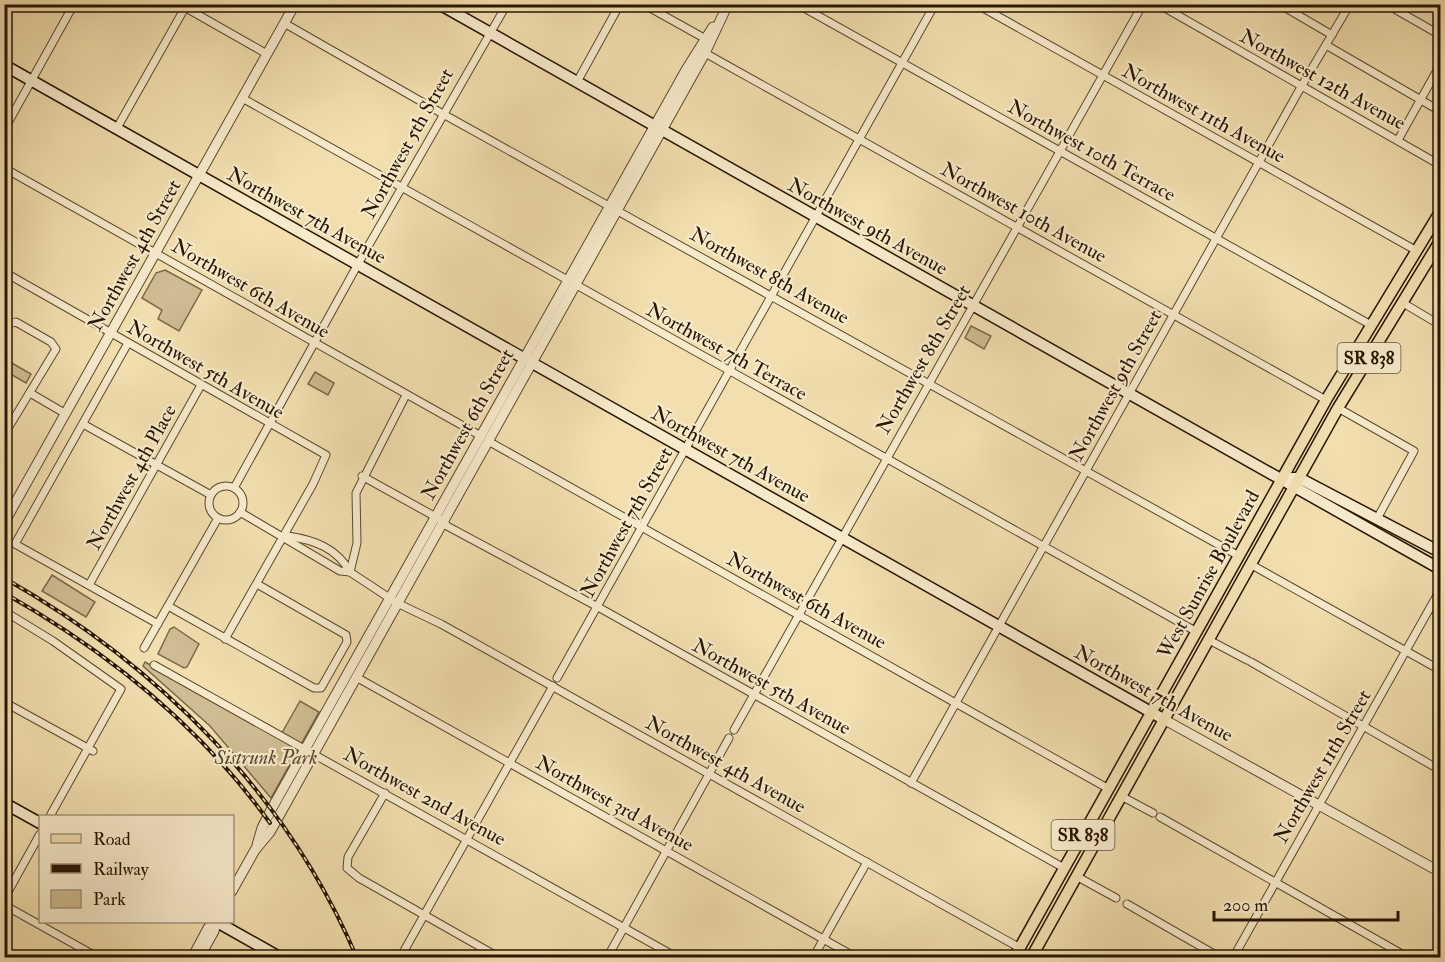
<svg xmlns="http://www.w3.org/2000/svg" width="1445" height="962" font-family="'IM FELL Double Pica',serif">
<rect width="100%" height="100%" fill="#f2deaf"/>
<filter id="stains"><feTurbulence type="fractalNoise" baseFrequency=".00333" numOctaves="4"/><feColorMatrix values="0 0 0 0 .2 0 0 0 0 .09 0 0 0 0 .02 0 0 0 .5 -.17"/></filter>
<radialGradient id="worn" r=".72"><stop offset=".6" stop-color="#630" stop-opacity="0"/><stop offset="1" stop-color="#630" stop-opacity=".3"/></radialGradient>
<!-- green -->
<g fill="#cfbc92" stroke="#7b694b" stroke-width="1.5">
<path d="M165 270 202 290 179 331 158 319 162 310 142 298 156 273Z"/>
<path d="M971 326 991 336 984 349 965 338Z"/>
<path d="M10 362 31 374 26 383 5 371Z"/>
<path d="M315 372 334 383 328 395 308 384Z"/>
<path d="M52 575 95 602 86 617 42 591Z"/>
<path d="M174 627 199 644 187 667 184 668 158 654 170 629Z"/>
<path d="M145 662 279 738 300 701 319 712 271 798 210 726 143 666Z"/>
</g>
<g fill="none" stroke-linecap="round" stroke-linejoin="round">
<!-- minor casing -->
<g stroke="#5a482f" stroke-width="9">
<g id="minor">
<path d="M179 4 267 54"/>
<path d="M643 4 704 38"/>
<path d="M797 4 1371 325"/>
<path d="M976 4 1417 251"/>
<path d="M1158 4 1440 165"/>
<path d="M1279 4 1332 35"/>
<path d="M1386 4 1440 35"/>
<path d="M284 23 443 114 1239 556"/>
<path d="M1326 45 1440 111"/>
<path d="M705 53 1326 400"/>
<path d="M577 82 620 4"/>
<path d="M242 98 1197 632"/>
<path d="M117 128 187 4"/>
<path d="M4 130 74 4"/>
<path d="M1398 140 1440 65"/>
<path d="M4 168 481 436"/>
<path d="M4 272 326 455 313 484 225 639"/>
<path d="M1403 303 1440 325"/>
<path d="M4 329 8 324 16 322 51 342 56 349 4 435"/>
<path d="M128 343 15 544 158 624"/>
<path d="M30 393 66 414"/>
<path d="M1338 408 1414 451 1378 517"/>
<path d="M83 424 211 495"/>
<path d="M488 441 1109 789"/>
<path d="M362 476 443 521 447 526 598 607 1064 868"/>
<circle cx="226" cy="503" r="17"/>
<path d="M234 488 358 264 507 4"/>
<path d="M240 512 340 571 350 572 397 603 441 624 1020 948"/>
<path d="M288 536C314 540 337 548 350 572"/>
<path d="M1250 564 1440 670"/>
<path d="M350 572 357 543 356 493 406 395"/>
<path d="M89 585 201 385"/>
<path d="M168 606 314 688H321L347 642 346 635 257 584"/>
<path d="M4 611 53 641 121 689 50 816"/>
<path d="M1209 640 1247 660"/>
<path d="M144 648 218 518"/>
<path d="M1251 662 1440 770"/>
<path d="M154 665 678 958"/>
<path d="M356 677 857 958"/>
<path d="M557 678 935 4"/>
<path d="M4 702 93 751"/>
<path d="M734 730 1143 4"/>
<path d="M911 783 1301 87 1350 4"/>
<path d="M385 793 348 857 347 868 359 878 500 958"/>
<path d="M1121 796 1153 813"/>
<path d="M1160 817 1409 958"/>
<path d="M1076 876 1116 898"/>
<path d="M4 899 40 834"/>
<path d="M1127 904 1221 958"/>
<path d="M4 905 99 958"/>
<path d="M400 958 553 686"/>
<path d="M607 958 729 738"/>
<path d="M813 958 867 862"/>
<path d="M1233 958 1440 590"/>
</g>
</g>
<!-- tertiary casing -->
<g stroke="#5a482f" stroke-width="11">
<g id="tertiary">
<path d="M4 523 295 4"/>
<path d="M1165 720 1440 872"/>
<path d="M257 845 262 828 271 810 686 70 713 27"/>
<path d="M232 891 255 850 270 832 705 53 728 4"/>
<path d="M192 958 208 928 216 922"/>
<path d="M199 958 214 931 216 922"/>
</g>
</g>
<!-- secondary casing -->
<g stroke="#271604" stroke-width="13">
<g id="secondary">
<path d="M439 4 1440 569"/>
<path d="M4 65 1165 720"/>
<path d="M1292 478H1299L1440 552"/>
<path d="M4 803 40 823"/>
<path d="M217 922 281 958"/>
</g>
</g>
<!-- primary casing -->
<g stroke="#271604" stroke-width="13">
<g id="primary">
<path d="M1014 958 1326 400 1440 212"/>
<path d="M1031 958 1338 408 1440 241"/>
</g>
</g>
<!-- minor -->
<use href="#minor" stroke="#f7eacb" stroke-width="7"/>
<!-- tertiary -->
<use href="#tertiary" stroke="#f7eacb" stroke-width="9"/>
<!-- secondary -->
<use href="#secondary" stroke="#f7eacb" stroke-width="10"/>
<!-- primary -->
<use href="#primary" stroke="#f2deaf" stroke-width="10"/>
<!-- rail casing -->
<g stroke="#271604" stroke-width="4">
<g id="rail">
<path d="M4 578C158 665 287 794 357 958"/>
<path d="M4 593C107 651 201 727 270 823"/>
</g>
</g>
<!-- rail -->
<use href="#rail" stroke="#f7eacb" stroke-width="1.5" stroke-dasharray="4.5" stroke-linecap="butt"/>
</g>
<g text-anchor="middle" stroke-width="4.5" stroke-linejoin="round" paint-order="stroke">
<!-- shield labels -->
<g fill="#f7eacb" stroke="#655640" stroke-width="1.5">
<rect x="1337.5" y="343" width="63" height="30" rx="4.5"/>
<rect x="1051.5" y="820" width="63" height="30" rx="4.5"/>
</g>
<g font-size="18" font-weight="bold" fill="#271604">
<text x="1369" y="364">SR 838</text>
<text x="1083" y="841">SR 838</text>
</g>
<!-- street labels -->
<g font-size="20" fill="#271604" stroke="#f7eacb">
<text transform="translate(1323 79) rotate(29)" y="7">Northwest 12th Avenue</text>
<text transform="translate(1204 113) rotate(29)" y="7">Northwest 11th Avenue</text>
<text transform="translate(407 143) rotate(-61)" y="7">Northwest 5th Street</text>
<text transform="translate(1092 150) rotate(29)" y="7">Northwest 10th Terrace</text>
<text transform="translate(1024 212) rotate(29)" y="7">Northwest 10th Avenue</text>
<text transform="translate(307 215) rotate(29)" y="7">Northwest 7th Avenue</text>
<text transform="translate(868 226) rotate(29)" y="7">Northwest 9th Avenue</text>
<text transform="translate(134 255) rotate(-61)" y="7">Northwest 4th Street</text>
<text transform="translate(770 275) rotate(29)" y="7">Northwest 8th Avenue</text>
<text transform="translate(251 288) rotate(30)" y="7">Northwest 6th Avenue</text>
<text transform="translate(727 351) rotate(29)" y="7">Northwest 7th Terrace</text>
<text transform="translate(923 359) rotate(-60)" y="7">Northwest 8th Street</text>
<text transform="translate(206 369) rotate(30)" y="7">Northwest 5th Avenue</text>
<text transform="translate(1115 385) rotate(-61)" y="7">Northwest 9th Street</text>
<text transform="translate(467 424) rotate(-61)" y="7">Northwest 6th Street</text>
<text transform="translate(731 454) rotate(29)" y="7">Northwest 7th Avenue</text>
<text transform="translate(131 477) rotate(-61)" y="7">Northwest 4th Place</text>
<text transform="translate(626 522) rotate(-61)" y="7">Northwest 7th Street</text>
<text transform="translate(1208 574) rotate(-61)" y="7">West Sunrise Boulevard</text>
<text transform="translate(807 600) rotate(29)" y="7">Northwest 6th Avenue</text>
<text transform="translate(772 686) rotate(29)" y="7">Northwest 5th Avenue</text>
<text transform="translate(1154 693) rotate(29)" y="7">Northwest 7th Avenue</text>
<text transform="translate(726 764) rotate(29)" y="7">Northwest 4th Avenue</text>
<text transform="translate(1322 766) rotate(-60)" y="7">Northwest 11th Street</text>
<text transform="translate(425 796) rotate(29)" y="7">Northwest 2nd Avenue</text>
<text transform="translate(615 803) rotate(29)" y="7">Northwest 3rd Avenue</text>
</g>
<!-- park labels -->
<g font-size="20" font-style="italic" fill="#59482f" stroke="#f7eacb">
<text x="266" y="764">Sistrunk Park</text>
</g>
</g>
<!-- margin -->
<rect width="1445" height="962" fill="none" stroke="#f2deaf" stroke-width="24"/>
<rect x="6" y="6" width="1433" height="950" fill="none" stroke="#271604" stroke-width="3"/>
<rect x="12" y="12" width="1421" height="938" fill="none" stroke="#271604" stroke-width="1.5"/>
<!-- legend -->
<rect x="39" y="815" width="195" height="108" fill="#f7eacb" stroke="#a4957b" stroke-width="1.5"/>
<rect x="51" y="834" width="30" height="9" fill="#f2deaf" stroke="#a4957b" stroke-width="1.5"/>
<text x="93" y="845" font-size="18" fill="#271604">Road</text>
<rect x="51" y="864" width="30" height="9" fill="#271604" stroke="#a4957b" stroke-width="1.5"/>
<text x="93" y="875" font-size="18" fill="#271604">Railway</text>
<rect x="51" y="890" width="30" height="18" fill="#cfbc92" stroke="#a4957b" stroke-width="1.5"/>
<text x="93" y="905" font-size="18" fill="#271604">Park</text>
<!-- scale -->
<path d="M1214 911v9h184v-9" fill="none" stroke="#271604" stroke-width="3"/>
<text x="1223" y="911" font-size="18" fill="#271604" stroke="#f7eacb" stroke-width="4.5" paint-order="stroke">200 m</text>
<rect width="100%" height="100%" filter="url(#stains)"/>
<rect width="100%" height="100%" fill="url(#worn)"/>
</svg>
